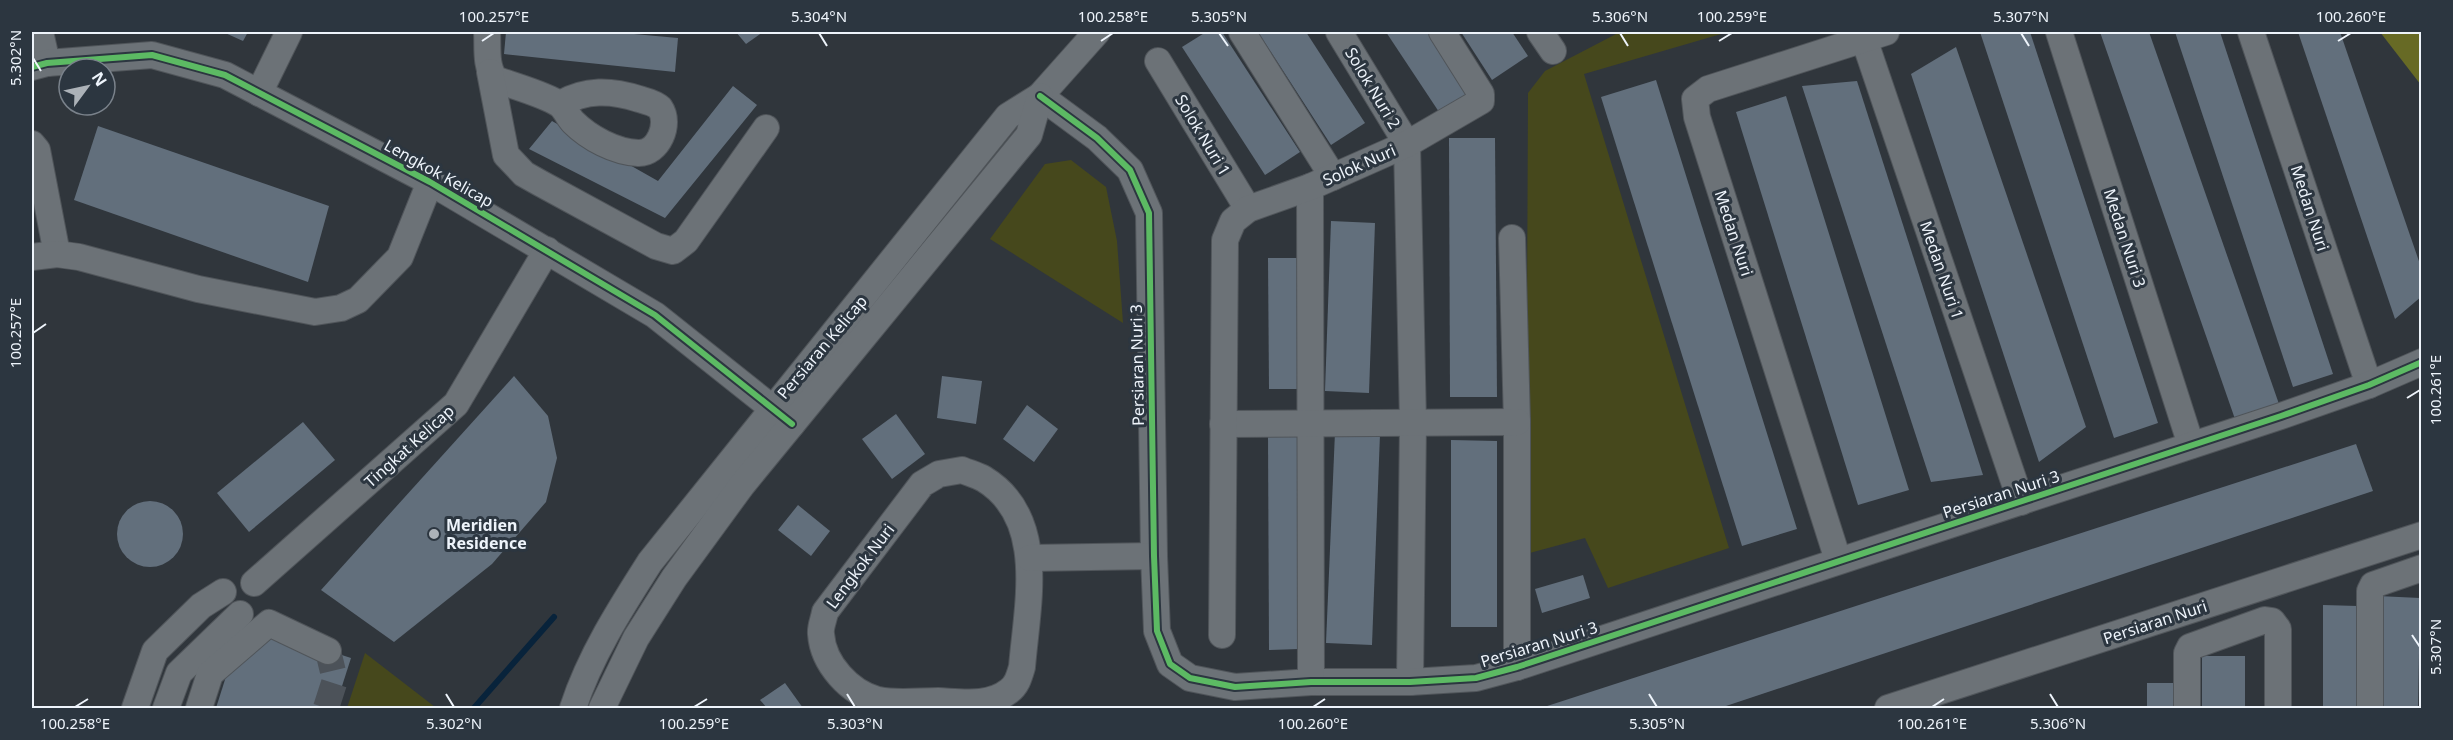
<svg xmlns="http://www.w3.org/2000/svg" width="2453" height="740" font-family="'Noto Sans',sans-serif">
<rect width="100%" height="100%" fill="#30363c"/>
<!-- green -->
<g fill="#46481c">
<path d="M1620 32H1728L1584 74 1729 548 1608 588 1585 538 1526 554 1528 93 1545 71Z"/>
<path d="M1071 160 1106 187 1117 241 1123 323 990 239 1045 164Z"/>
<path d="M365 653 435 707 433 708H347Z"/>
</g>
<!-- forest -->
<path fill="#676a25" d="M2380 32H2421V85Z"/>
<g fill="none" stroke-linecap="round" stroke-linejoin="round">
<!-- stream -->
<path stroke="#08233b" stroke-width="6" d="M474 708 554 617"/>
</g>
<!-- building -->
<g fill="#626f7c">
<path d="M223 32H248L243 41Z"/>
<path d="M506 32H612L678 38 675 72 504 54Z"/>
<path d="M736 32H763L746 44Z"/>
<path d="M1206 32H1222L1300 152 1265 175 1182 47Z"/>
<path d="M1258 32H1306L1365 123 1331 145Z"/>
<path d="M1386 32H1435L1476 93 1441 115Z"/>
<path d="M1461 32H1512L1528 56 1492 80Z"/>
<path d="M1980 32H2030L2158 423 2114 438Z"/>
<path d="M2100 32H2149L2279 404 2235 419Z"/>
<path d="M2175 32H2220L2333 374 2293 387Z"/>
<path d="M2298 32H2340L2422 270V296L2395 319Z"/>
<path d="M1956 47 2086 427 2039 462 1911 74Z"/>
<path d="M1656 80 1797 529 1742 546 1601 97Z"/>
<path d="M1857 81 1983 475 1931 482 1802 86Z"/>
<path d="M733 86 757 105 665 218 529 149 552 121 658 181Z"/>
<path d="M1786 96 1909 490 1858 505 1736 112Z"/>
<path d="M98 126 329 206 308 282 74 200Z"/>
<path d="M1449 138H1495L1497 397H1450Z"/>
<path d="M1331 221 1375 223 1369 393 1325 391Z"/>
<path d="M1268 258H1302L1304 389H1269Z"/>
<path d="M514 376 548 416 557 458 546 502 492 564 394 642 321 590Z"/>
<path d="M942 376 982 381 976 424 937 418Z"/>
<path d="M1027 405 1058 429 1034 462 1003 439Z"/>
<path d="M896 414 925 454 892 479 862 439Z"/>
<path d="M303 422 335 460 249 532 217 493Z"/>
<path d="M1335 432 1380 434 1372 645 1326 643Z"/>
<path d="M1268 433H1298L1299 649 1269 650Z"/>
<path d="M1451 440 1497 441V627H1451Z"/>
<path d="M2356 444 2373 491 1720 708H1541Z"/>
<circle cx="150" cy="534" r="33"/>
<path d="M798 505 830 531 811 556 778 530Z"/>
<path d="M1583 575 1590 598 1542 613 1535 589Z"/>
<path d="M2378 596 2420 598 2418 708H2376Z"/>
<path d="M2323 605 2358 606V708H2323Z"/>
<path d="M243 623 351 658 335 708H216Z"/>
<rect x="2202" y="656" width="43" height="52"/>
<path d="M785 683 803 708H767L760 700Z"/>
<path d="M2147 683H2183L2182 708H2147Z"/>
</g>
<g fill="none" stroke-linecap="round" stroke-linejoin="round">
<!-- minor-tunnel -->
<path stroke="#4c5259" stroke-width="26" stroke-dasharray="26 13" stroke-linecap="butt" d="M326 708 335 680 328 651"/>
<!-- minor casing -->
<g stroke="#50555a" stroke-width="28">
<g id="minor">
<path d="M40 32 47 63"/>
<path d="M487 32C488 47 485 66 495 79 513 86 544 94 559 104 565 108 568 117 573 122 589 138 615 152 638 153 658 154 671 124 660 108 655 103 646 101 639 99 611 90 586 89 560 104"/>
<path d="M1242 32 1333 177"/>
<path d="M1339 32 1407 144 1413 422 1410 682"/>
<path d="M1540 32 1553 51"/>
<path d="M2059 32 2191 445"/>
<path d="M2251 32 2369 385"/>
<path d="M1864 39 2021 502"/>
<path d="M1158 61 1248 209"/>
<path d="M32 67 47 63 152 55 225 75 430 182 655 315 792 424"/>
<path d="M490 72 506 155 524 174 540 183 656 246 673 251 686 241 766 128"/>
<path d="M259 93 289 32"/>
<path d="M1040 96 1097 138 1130 170 1149 213 1154 556 1157 631 1170 664 1190 678 1235 687 1311 682H1410L1476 678 1517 667 2281 416 2369 385 2422 362"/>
<path d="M32 144 37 150 57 254"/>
<path d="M1310 187 1311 682"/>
<path d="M1512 238 1517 422V667"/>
<path d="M32 257 57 254 79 257 198 289 315 312 341 308 358 300 400 257 430 182"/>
<path d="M1223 424 1517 422"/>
<path d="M962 470C969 473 977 475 984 479 1048 518 1027 605 1022 667 1019 677 1017 685 1009 691 989 707 961 702 938 701 919 701 896 704 878 700 850 693 823 664 821 634 820 627 824 619 825 612L922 484 939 474Z"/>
<path d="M1030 558 1154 556"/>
<path d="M1838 560 1697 117 1695 99 1708 89 1886 32"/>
<path d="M254 583 456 404 547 250"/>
<path d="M1222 635 1225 240 1233 221 1248 209 1310 187 1407 144 1481 101V94L1442 32"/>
<path d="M135 708 155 651 201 606 223 592"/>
<path d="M166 708 179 673 240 614"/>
<path d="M199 708 210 674 269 623 328 651"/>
<path d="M573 708C590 656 620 609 650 562L1008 116 1040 96 1097 32"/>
<path d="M602 708 636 638 674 578 742 485 1029 135 1040 96"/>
<path d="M1888 708 2422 535"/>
<path d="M2187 708V653L2190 647 2265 620 2272 621 2278 629V708"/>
<path d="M2370 708V591L2373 585 2422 568"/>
</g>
</g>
<!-- minor -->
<use href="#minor" stroke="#6c7277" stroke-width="26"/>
<!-- cycleway casing -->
<g stroke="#2c3640" stroke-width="10">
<g id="cycleway">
<path d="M32 67 47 63 152 55 225 75 430 182 655 315 792 424"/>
<path d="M1040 96 1097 138 1130 170 1149 213 1154 556 1157 631 1170 664 1190 678 1235 687 1311 682H1410L1476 678 1517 667 2281 416 2369 385 2422 362"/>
</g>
</g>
<!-- cycleway -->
<use href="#cycleway" stroke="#5cba63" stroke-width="6"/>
</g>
<!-- ticks -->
<path fill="none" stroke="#eef4fb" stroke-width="2" d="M819 33 827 46M1219 33 1228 46M1620 33 1628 46M2021 33 2029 46M482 41 494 33M1101 41 1113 33M1719 41 1732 33M2338 41 2351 33M33 58 41 71M33 333 46 324M2407 398 2420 390M2412 635 2420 647M446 694 454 707M847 694 855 707M1649 694 1657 707M2050 694 2058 707M75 707 88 699M694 707 707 699M1313 707 1325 699M1932 707 1944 699"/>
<!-- markers -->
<circle fill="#acb2b8" stroke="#2c3640" stroke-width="2" cx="434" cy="534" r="6"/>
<g text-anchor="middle" stroke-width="6" stroke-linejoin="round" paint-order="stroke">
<!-- street labels -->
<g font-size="16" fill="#eef4fb" stroke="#2c3640">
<text transform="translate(1373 88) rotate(59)" y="6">Solok Nuri 2</text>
<text transform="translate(1203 135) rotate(59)" y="6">Solok Nuri 1</text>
<text transform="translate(1359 165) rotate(-24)" y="6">Solok Nuri</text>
<text transform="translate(439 173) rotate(29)" y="6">Lengkok Kelicap</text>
<text transform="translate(2310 208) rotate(72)" y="6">Medan Nuri</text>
<text transform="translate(1734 233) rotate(72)" y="6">Medan Nuri</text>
<text transform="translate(2125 238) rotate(72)" y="6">Medan Nuri 3</text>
<text transform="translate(1942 270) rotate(71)" y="6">Medan Nuri 1</text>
<text transform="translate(822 347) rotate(-50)" y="6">Persiaran Kelicap</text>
<text transform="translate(1137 365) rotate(-91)" y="6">Persiaran Nuri 3</text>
<text transform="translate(409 446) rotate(-42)" y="6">Tingkat Kelicap</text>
<text transform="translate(2001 494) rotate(-18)" y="6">Persiaran Nuri 3</text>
<text transform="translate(860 566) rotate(-53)" y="6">Lengkok Nuri</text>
<text transform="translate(2155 622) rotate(-18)" y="6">Persiaran Nuri</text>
<text transform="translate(1539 644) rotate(-17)" y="6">Persiaran Nuri 3</text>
</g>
<!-- poi labels -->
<g font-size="16" font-weight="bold" fill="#eef4fb" stroke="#2c3640" text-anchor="start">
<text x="446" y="531">Meridien<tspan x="446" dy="18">Residence</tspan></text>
</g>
</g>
<!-- border -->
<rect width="2453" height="740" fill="none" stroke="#2c3640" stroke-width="66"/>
<!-- north arrow -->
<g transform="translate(87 87) rotate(57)"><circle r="28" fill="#2c3640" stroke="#7a828b" stroke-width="1.5"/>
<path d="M0-4.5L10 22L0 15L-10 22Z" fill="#acb2b8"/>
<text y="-9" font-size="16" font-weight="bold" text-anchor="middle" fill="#eef4fb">N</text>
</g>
<rect x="33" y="33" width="2387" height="674" fill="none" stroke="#eef4fb" stroke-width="2"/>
<g font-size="15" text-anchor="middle" fill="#eef4fb">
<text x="494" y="22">100.257°E</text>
<text x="819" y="22">5.304°N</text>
<text x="1113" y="22">100.258°E</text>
<text x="1219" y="22">5.305°N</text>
<text x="1620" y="22">5.306°N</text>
<text x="1732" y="22">100.259°E</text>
<text x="2021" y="22">5.307°N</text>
<text x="2351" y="22">100.260°E</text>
<text transform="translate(16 58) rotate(-90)" y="5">5.302°N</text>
<text transform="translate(16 333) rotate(-90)" y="5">100.257°E</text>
<text transform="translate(2436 390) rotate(-90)" y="5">100.261°E</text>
<text transform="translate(2436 647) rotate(-90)" y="5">5.307°N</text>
<text x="75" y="729">100.258°E</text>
<text x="454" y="729">5.302°N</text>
<text x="694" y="729">100.259°E</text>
<text x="855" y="729">5.303°N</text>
<text x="1313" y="729">100.260°E</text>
<text x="1657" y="729">5.305°N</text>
<text x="1932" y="729">100.261°E</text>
<text x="2058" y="729">5.306°N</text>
</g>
</svg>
